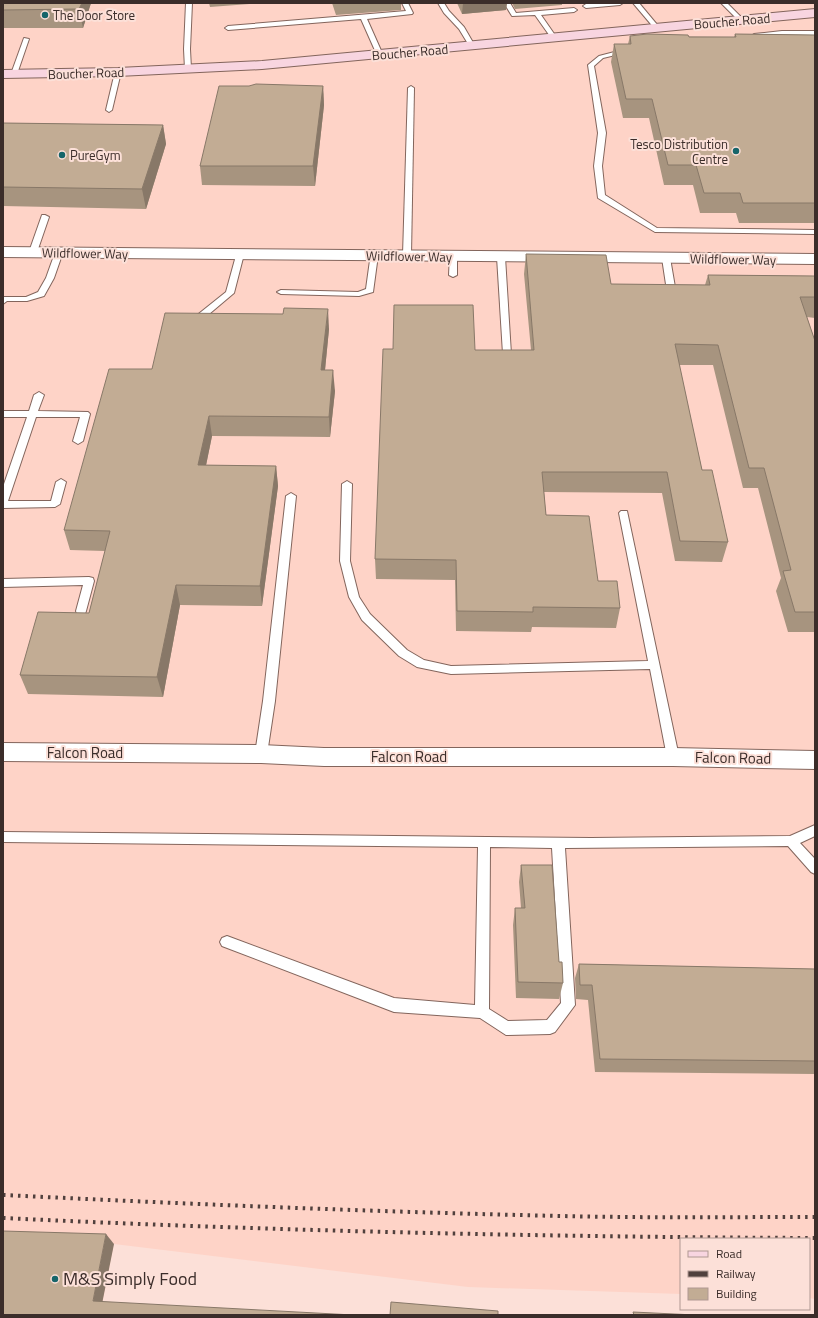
<svg xmlns="http://www.w3.org/2000/svg" width="818" height="1318" font-family="'Titillium Web',sans-serif">
<rect width="100%" height="100%" fill="#fce0d8"/>
<!-- built -->
<path fill="#fed3c7" d="M3 3H815V1299L809 1298V1239H681V1294L468 1287 114 1244 100 1315H3Z"/>
<g fill="none" stroke-linecap="round" stroke-linejoin="round">
<!-- lane casing -->
<g stroke="#83655c" stroke-width="2">
<g id="lane">
<path d="M186 3H192L190 49 191 69 188 71 185 69 184 49Z"/>
<path d="M402 3H408L413 13 412 14 367 19 383 55 380 57 377 55 361 19 228 30 225 28 228 26 406 11Z"/>
<path d="M438 3H444L449 11 464 27 475 46 474 47H470L459 29 444 13Z"/>
<path d="M504 3H510L516 13 574 8 577 10 574 12 541 15 557 38 554 40 552 39 535 15 512 16Z"/>
<path d="M599 3H623L620 5 586 8 583 6 586 4Z"/>
<path d="M633 3H639L659 27V29H655Z"/>
<path d="M721 3H727L743 19V21H739Z"/>
<path d="M782 31H815V35H782L754 38 751 36 754 34Z"/>
<path d="M24 38 29 39 17 74 12 75 11 74Z"/>
<path d="M626 49 629 51 628 52 603 58 594 66 606 133 602 166 605 195 657 228 815 230V234L655 232 598 198 594 166 598 133 588 65 599 56Z"/>
<path d="M118 70 121 72 112 110 109 112 106 110 115 72Z"/>
<path d="M411 86 414 88 411 255 407 257 403 255 408 88Z"/>
<path d="M42 215H45L49 217 37 252 36 254H30L29 252Z"/>
<path d="M56 250H62L63 252 54 278 44 296 27 301H7L3 304V297H26L38 292 46 278Z"/>
<path d="M237 252H243L244 254 234 293 202 320H196L195 318 196 316 226 292Z"/>
<path d="M371 253H377L378 255 373 292 359 296 281 294 277 292 281 290 358 292 366 289Z"/>
<path d="M450 254H453L457 256V275L453 277 449 275Z"/>
<path d="M498 255H504L505 257 511 354 507 357 503 354 497 257Z"/>
<path d="M663 256H669L670 258 676 293 675 295H666L662 293 667 291 662 258Z"/>
<path d="M39 392 44 395 38 411 88 412 90 414 83 441 78 444 73 441 80 417H36L8 501H51L56 482 61 479 66 482 60 504 55 507 3 508V487L27 417H3V411H29L34 395Z"/>
<path d="M347 481 352 484 350 561 359 597 370 614 407 650 424 660 451 666 648 661 619 513 621 511H627L679 757 677 760 673 762 669 760 667 757 650 669 451 674 417 667 399 656 362 620 349 597 340 561 342 484Z"/>
<path d="M291 493 296 496 275 701 267 754 265 757 261 759 257 757 255 754 263 701 286 496Z"/>
<path d="M89 577 93 578 94 581 86 611 85 614H77L76 611 83 585 3 587V579Z"/>
<path d="M815 825V836L800 843 815 859V874L811 872 788 846 565 848 575 1005 555 1032 550 1034 506 1035 480 1018 394 1012 222 946 220 942 222 938 227 936 394 998 475 1005 478 847 3 842V832L591 838 790 836ZM490 847 552 848 561 1003 547 1020 508 1021 489 1009Z"/>
</g>
</g>
<!-- street casing -->
<g stroke="#83655c" stroke-width="2">
<g id="street">
<path d="M3 247 815 254V264L3 257Z"/>
<path d="M3 743 261 745 324 748H673L815 751V769L673 766H324L261 763 3 761Z"/>
</g>
</g>
<!-- secondary casing -->
<g stroke="#83655c" stroke-width="2">
<path id="secondary" d="M815 9V17L262 69 118 76 3 78V70L118 68 262 61Z"/>
</g>
<!-- lane -->
<use href="#lane" fill="#fff" fill-rule="evenodd"/>
<!-- street -->
<use href="#street" fill="#fff" fill-rule="evenodd"/>
<!-- secondary -->
<use href="#secondary" fill="#f8d5e0" fill-rule="evenodd"/>
<!-- rail -->
<g stroke="#50403d" stroke-width="4" stroke-dasharray="2.5 5" stroke-linecap="butt">
<path d="M3 1195C189 1204 375 1212 562 1216 646 1218 731 1217 815 1217"/>
<path d="M3 1218C274 1231 544 1237 815 1238"/>
</g>
</g>
<!-- wall -->
<g fill="#a7947f">
<path d="M3 3H91L83 28H3Z"/>
<path d="M209 3H261L210 7Z"/>
<path d="M332 3H401V10L336 15Z"/>
<path d="M457 3H507L506 10 462 14Z"/>
<path d="M512 3H562V5L515 9Z"/>
<path d="M735 34 815 35V223H739L736 213H700L693 185H664L649 118H623L611 62 614 44H628L630 36 734 37Z"/>
<path d="M323 86 324 105 315 186 202 185 200 166Z"/>
<path d="M3 123 163 125 166 144 146 209 3 206Z"/>
<path d="M526 254 611 284 705 285 708 275 815 276V318L807 317 815 341V632H788L776 591 781 578 758 488H743L713 365H679L702 470 728 542 722 562 675 561 662 493 544 492 546 515 598 581 620 608 616 628 532 627 531 632 456 631 455 580 376 579 375 559 475 350H531L524 274Z"/>
<path d="M329 329 325 370 335 391 330 437 212 436 206 465 276 466 278 486 262 606 180 605 163 697 28 694 20 675 89 613 105 551 70 550 64 530 152 369Z"/>
<path d="M521 865 559 962 563 983 559 999 516 998 513 925 515 908H521L519 882Z"/>
<path d="M579 964 815 969V1074L595 1072 588 1000 576 999 575 978Z"/>
</g>
<!-- shaded-wall -->
<g fill="#887868">
<path d="M82 3H91L83 28 79 9Z"/>
<path d="M463 3H507L506 10 462 14Z"/>
<path d="M323 86 324 105 315 186 313 166Z"/>
<path d="M163 125 166 144 146 209 142 189Z"/>
<path d="M328 309 329 329 323 390 321 370Z"/>
<path d="M333 370 335 391 330 437 329 417Z"/>
<path d="M209 416 212 436 202 485 198 465Z"/>
<path d="M276 466 278 486 262 606 260 586Z"/>
<path d="M176 585 180 605 163 697 157 677Z"/>
<path d="M106 1234 114 1244 101 1309 93 1301Z"/>
</g>
<!-- building -->
<g fill="#c2ac94" stroke="#887868">
<path d="M3 3H82L79 9 3 10Z"/>
<path d="M647 34 688 35 689 37H736L735 34 815 35V203H743L740 193H704L696 165H668L652 99H626L614 44H631L630 36Z"/>
<path d="M256 84 323 86 313 166H200L219 86H249Z"/>
<path d="M3 123 163 125 142 189 3 187Z"/>
<path d="M526 254 606 255 611 284 710 285 708 275 815 276V297H800L815 341V612H795L783 571 791 570 764 468H749L718 345 675 344 702 470H712L728 542 680 541 667 472H542L546 515 589 516 598 581H617L620 608 533 607V612L457 611 456 560 375 559 383 349H393L394 305H473L475 350H534Z"/>
<path d="M284 308 328 309 321 370H333L329 417 209 416 198 465 276 466 260 586 176 585 157 677 20 675 38 612 89 613 110 531 64 530 109 369H152L165 313 283 314Z"/>
<path d="M521 865H552L559 962H562L563 983 518 982 515 908H525Z"/>
<path d="M579 964 815 969V1061L600 1059 592 985H580Z"/>
<path d="M3 1231 106 1234 93 1301 353 1315H3Z"/>
<path d="M391 1302 498 1311V1315H390Z"/>
<path d="M633 1312 695 1315H634Z"/>
</g>
<!-- markers -->
<g fill="#16656a" stroke="#fce0d8" stroke-width="1.5">
<circle cx="45" cy="15" r="4"/>
<circle cx="736" cy="151" r="4"/>
<circle cx="62" cy="155" r="4"/>
<circle cx="55" cy="1279" r="4"/>
</g>
<g text-anchor="middle" stroke-width="4" stroke-linejoin="round" paint-order="stroke">
<!-- far-poi labels -->
<g font-size="13" fill="#3b2d2a" stroke="#fce0d8" text-anchor="start">
<text x="53" y="20">The Door Store</text>
<text x="728" y="149" text-anchor="end">Tesco Distribution<tspan x="728" dy="15">Centre</tspan></text>
<text x="70" y="160">PureGym</text>
</g>
<!-- far-street labels -->
<g font-size="13" fill="#3b2d2a" stroke="#fce0d8">
<text transform="translate(732 21) rotate(-5)" y="5">Boucher Road</text>
<text transform="translate(410 52) rotate(-5)" y="5">Boucher Road</text>
<text transform="translate(86 73) rotate(-2)" y="5">Boucher Road</text>
<text transform="translate(85 253) rotate(1)" y="5">Wildflower Way</text>
<text transform="translate(409 256) rotate(1)" y="5">Wildflower Way</text>
<text transform="translate(733 259) rotate(1)" y="5">Wildflower Way</text>
</g>
<!-- street labels -->
<g font-size="15" fill="#3b2d2a" stroke="#fce0d8">
<text x="85" y="758">Falcon Road</text>
<text x="409" y="762">Falcon Road</text>
<text transform="translate(733 758) rotate(1)" y="5">Falcon Road</text>
</g>
<!-- near-poi labels -->
<g font-size="18" fill="#3b2d2a" stroke="#fce0d8" text-anchor="start">
<text x="63" y="1285">M&amp;S Simply Food</text>
</g>
</g>
<!-- border -->
<rect width="818" height="1318" fill="none" stroke="#3b2d2a" stroke-width="8"/>
<!-- legend -->
<rect x="680" y="1238" width="130" height="72" fill="#fce0d8" stroke="#af9892"/>
<rect x="688" y="1251" width="20" height="6" fill="#f8d5e0" stroke="#af9892"/>
<text x="716" y="1258" font-size="12" fill="#3b2d2a">Road</text>
<rect x="688" y="1271" width="20" height="6" fill="#50403d" stroke="#af9892"/>
<text x="716" y="1278" font-size="12" fill="#3b2d2a">Railway</text>
<rect x="688" y="1288" width="20" height="12" fill="#c2ac94" stroke="#af9892"/>
<text x="716" y="1298" font-size="12" fill="#3b2d2a">Building</text>
</svg>
